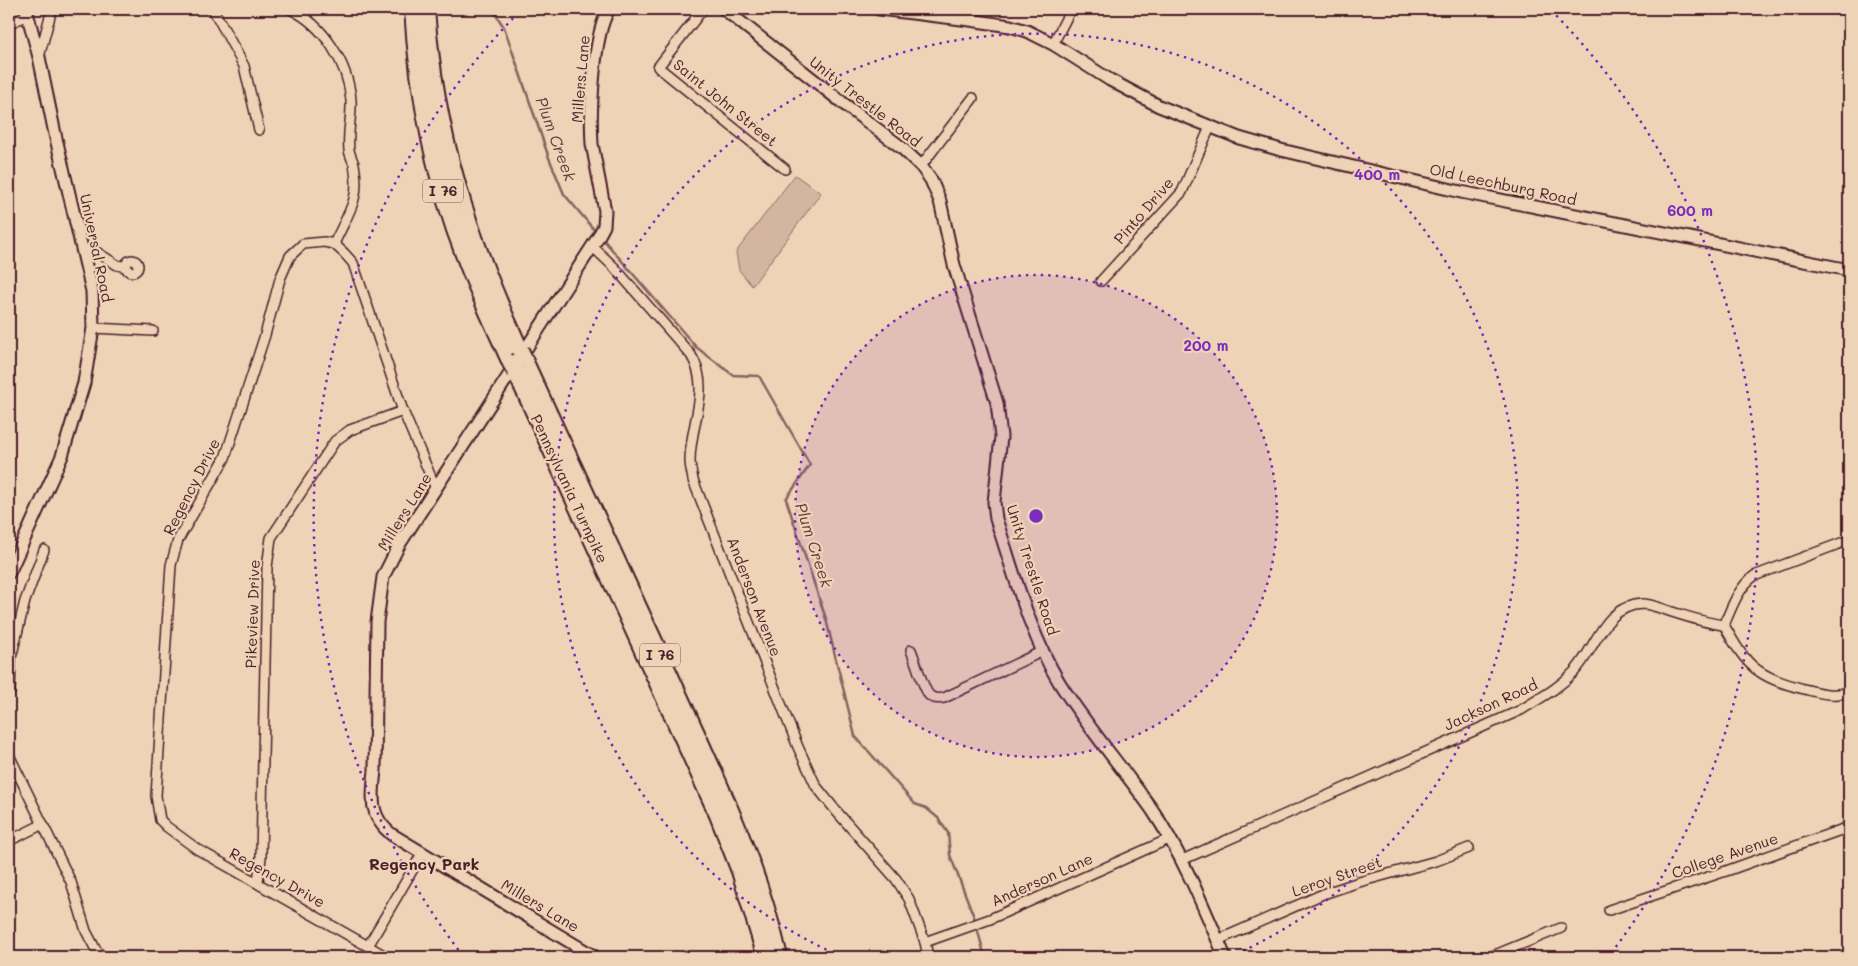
<svg xmlns="http://www.w3.org/2000/svg" width="1858" height="966" font-family="Mali,sans-serif">
<rect width="100%" height="100%" fill="#efd3b6"/>
<filter id="ink" filterUnits="userSpaceOnUse"><feTurbulence type="fractalNoise" baseFrequency=".02" numOctaves="2"/><feDisplacementMap in="SourceGraphic" scale="10" xChannelSelector="R" yChannelSelector="G"/><feConvolveMatrix kernelMatrix="1 2 1 2 8 2 1 2 1" color-interpolation-filters="sRGB"/></filter>
<g filter="url(#ink)">
<!-- green -->
<path fill="#d4b5a0" stroke="#8f6a66" d="M795 175 821 193 752 286 739 270 736 252Z"/>
<g fill="none" stroke-linecap="round" stroke-linejoin="round">
<!-- stream -->
<g stroke="#87625f" stroke-width="2.5">
<path d="M492 9 504 27 549 158 564 194 596 232"/>
<path d="M602 238 696 347 733 375 759 376 810 465 786 499 826 619 855 736 915 804 926 808 938 818 948 833 950 855 974 917 985 957"/>
</g>
<!-- minor casing -->
<g stroke="#4a1f2b" stroke-width="12">
<g id="minor">
<path d="M213 9 244 66 259 130"/>
<path d="M290 9C323 24 348 63 351 100 352 117 347 133 349 150 350 155 352 159 354 164 356 175 357 189 354 199 350 214 340 230 334 244"/>
<path d="M703 9 658 67 785 169"/>
<path d="M9 23 27 16"/>
<path d="M1053 44 1071 9"/>
<path d="M39 57 52 9"/>
<path d="M921 166 973 98"/>
<path d="M592 246 614 267 691 355C712 389 690 424 690 460 690 467 692 473 693 480L798 747 816 786 837 812 896 879 909 899 925 942 928 957"/>
<path d="M83 248 95 251 117 265 126 267"/>
<circle cx="132" cy="266" r="6"/>
<path d="M1101 281 1182 192 1210 127"/>
<path d="M93 328 153 331"/>
<path d="M1724 625C1732 607 1738 588 1754 576L1849 540"/>
<path d="M1724 625C1747 667 1757 677 1804 689 1821 693 1833 697 1849 692"/>
<path d="M911 650C915 659 923 688 929 695 933 699 939 699 944 698L1043 651"/>
<path d="M9 694 10 691 11 658 25 601 44 550"/>
<path d="M9 755 71 882 86 931 96 950 102 957"/>
<path d="M9 841 43 824"/>
<path d="M1182 860 1521 710C1540 698 1558 689 1574 672 1596 649 1603 606 1642 604 1652 604 1662 609 1672 612 1689 617 1706 623 1724 625"/>
<path d="M258 882 261 857 267 567 271 538 335 441 350 430 403 411"/>
<path d="M1609 910 1729 870 1849 827"/>
<path d="M1218 940 1323 894 1359 882 1436 861 1469 848"/>
<path d="M925 942 990 919 1169 839"/>
<path d="M368 946 423 852"/>
<path d="M387 957 197 849 167 827 160 820 156 796 171 565 178 540 225 458 265 335 280 279 290 256 303 244 324 242 334 244 344 253 353 263 403 411 436 489"/>
<path d="M1490 957 1561 928"/>
</g>
</g>
<!-- tertiary casing -->
<g stroke="#4a1f2b" stroke-width="15">
<g id="tertiary">
<path d="M724 9 853 111 901 147 921 166 931 180 940 201 954 265 997 403 1001 437 994 502 996 519C1014 573 1029 632 1059 682 1087 727 1122 767 1153 811 1183 856 1204 908 1225 957"/>
<path d="M879 9 970 20 1010 26 1027 31 1053 44 1110 80 1159 106 1239 138 1281 150 1461 192 1849 270"/>
<path d="M9 573 62 456 84 383 93 328 92 291 55 134 39 57 26 9"/>
<path d="M595 957 391 834C369 816 372 797 375 771L377 622 383 577 399 545 597 239 604 226 605 211 592 144C590 112 593 35 609 9"/>
</g>
</g>
<!-- motorway casing -->
<g stroke="#4a1f2b" stroke-width="20">
<g id="motorway">
<path d="M413 9C418 95 435 182 467 262 480 296 496 330 511 363"/>
<path d="M426 9C435 134 468 237 520 350"/>
<path d="M524 360C573 465 621 571 670 676 711 767 757 859 779 957"/>
<path d="M516 372 718 815 740 871 766 957"/>
</g>
</g>
<!-- minor -->
<use href="#minor" stroke="#efd3b6" stroke-width="9"/>
<!-- tertiary -->
<use href="#tertiary" stroke="#efd3b6" stroke-width="11"/>
<!-- motorway -->
<use href="#motorway" stroke="#efd3b6" stroke-width="16"/>
<!-- motorway-bridge casing -->
<g stroke="#4a1f2b" stroke-width="20" stroke-linecap="butt">
<g id="motorway-bridge">
<path d="M520 350 524 360"/>
<path d="M511 363 516 372"/>
</g>
</g>
<!-- motorway-bridge -->
<use href="#motorway-bridge" stroke="#efd3b6" stroke-width="16"/>
</g>
</g>
<!-- distance rings -->
<circle cx="1036" cy="516" r="241" fill="#7b2cbf" fill-opacity=".12"/>
<g fill="none" stroke="#7b2cbf" stroke-width="2.5" stroke-dasharray="2.5 5">
<circle cx="1036" cy="516" r="241"/>
<path d="M840 956A482 482 0 1 1 1232 956"/>
<path d="M463 956A722 722 0 0 1 521 10M1551 10A722 722 0 0 1 1609 956"/>
</g>
<g text-anchor="middle" stroke-width="4.5" stroke-linejoin="round" paint-order="stroke">
<!-- shield labels -->
<g fill="#efd3b6" stroke="#7c5555" stroke-width="1">
<rect x="423" y="179.5" width="40" height="23" rx="4"/>
<rect x="640" y="643.5" width="40" height="23" rx="4"/>
</g>
<g font-size="14" font-weight="bold" fill="#4a1f2b">
<text x="443" y="196">I 76</text>
<text x="660" y="660">I 76</text>
</g>
<!-- street labels -->
<g font-size="15" fill="#4a1f2b" stroke="#efd3b6">
<text transform="translate(581 79) rotate(-85)" y="5">Millers Lane</text>
<text transform="translate(865 102) rotate(38)" y="5">Unity Trestle Road</text>
<text transform="translate(725 103) rotate(39)" y="5">Saint John Street</text>
<text transform="translate(1503 185) rotate(12)" y="5">Old Leechburg Road</text>
<text transform="translate(1144 211) rotate(-49)" y="5">Pinto Drive</text>
<text transform="translate(96 248) rotate(78)" y="5">Universal Road</text>
<text transform="translate(192 487) rotate(-63)" y="5">Regency Drive</text>
<text transform="translate(569 489) rotate(65)" y="5">Pennsylvania Turnpike</text>
<text transform="translate(405 512) rotate(-58)" y="5">Millers Lane</text>
<text transform="translate(1032 570) rotate(72)" y="5">Unity Trestle Road</text>
<text transform="translate(754 597) rotate(69)" y="5">Anderson Avenue</text>
<text transform="translate(253 614) rotate(-88)" y="5">Pikeview Drive</text>
<text transform="translate(1491 705) rotate(-25)" y="5">Jackson Road</text>
<text transform="translate(1725 856) rotate(-19)" y="5">College Avenue</text>
<text transform="translate(1337 877) rotate(-19)" y="5">Leroy Street</text>
<text transform="translate(277 878) rotate(29)" y="5">Regency Drive</text>
<text transform="translate(1042 880) rotate(-24)" y="5">Anderson Lane</text>
<text transform="translate(540 906) rotate(31)" y="5">Millers Lane</text>
</g>
<!-- water labels -->
<g font-size="16" font-style="italic" fill="#643b40" stroke="#efd3b6">
<text transform="translate(556 139) rotate(70)" y="6">Plum Creek</text>
<text transform="translate(814 545) rotate(72)" y="6">Plum Creek</text>
</g>
<!-- neighbourhood labels -->
<g font-size="16" font-weight="bold" fill="#4a1f2b" stroke="#efd3b6">
<text x="424" y="870">Regency Park</text>
</g>
</g>
<circle cx="1036" cy="516" r="8" fill="#7b2cbf" stroke="#efd3b6" stroke-width="2.5"/>
<g font-size="15" text-anchor="middle" font-weight="bold" fill="#7b2cbf" stroke="#efd3b6" stroke-width="4.5" stroke-linejoin="round" paint-order="stroke">
<text x="1377" y="180">400 m</text>
<text x="1690" y="216">600 m</text>
<text x="1206" y="351">200 m</text>
</g>
<!-- margin -->
<rect width="1858" height="966" fill="none" stroke="#efd3b6" stroke-width="30"/>
<rect x="15" y="15" width="1828" height="936" fill="none" stroke="#4a1f2b" stroke-width="2" filter="url(#ink)"/>
</svg>
